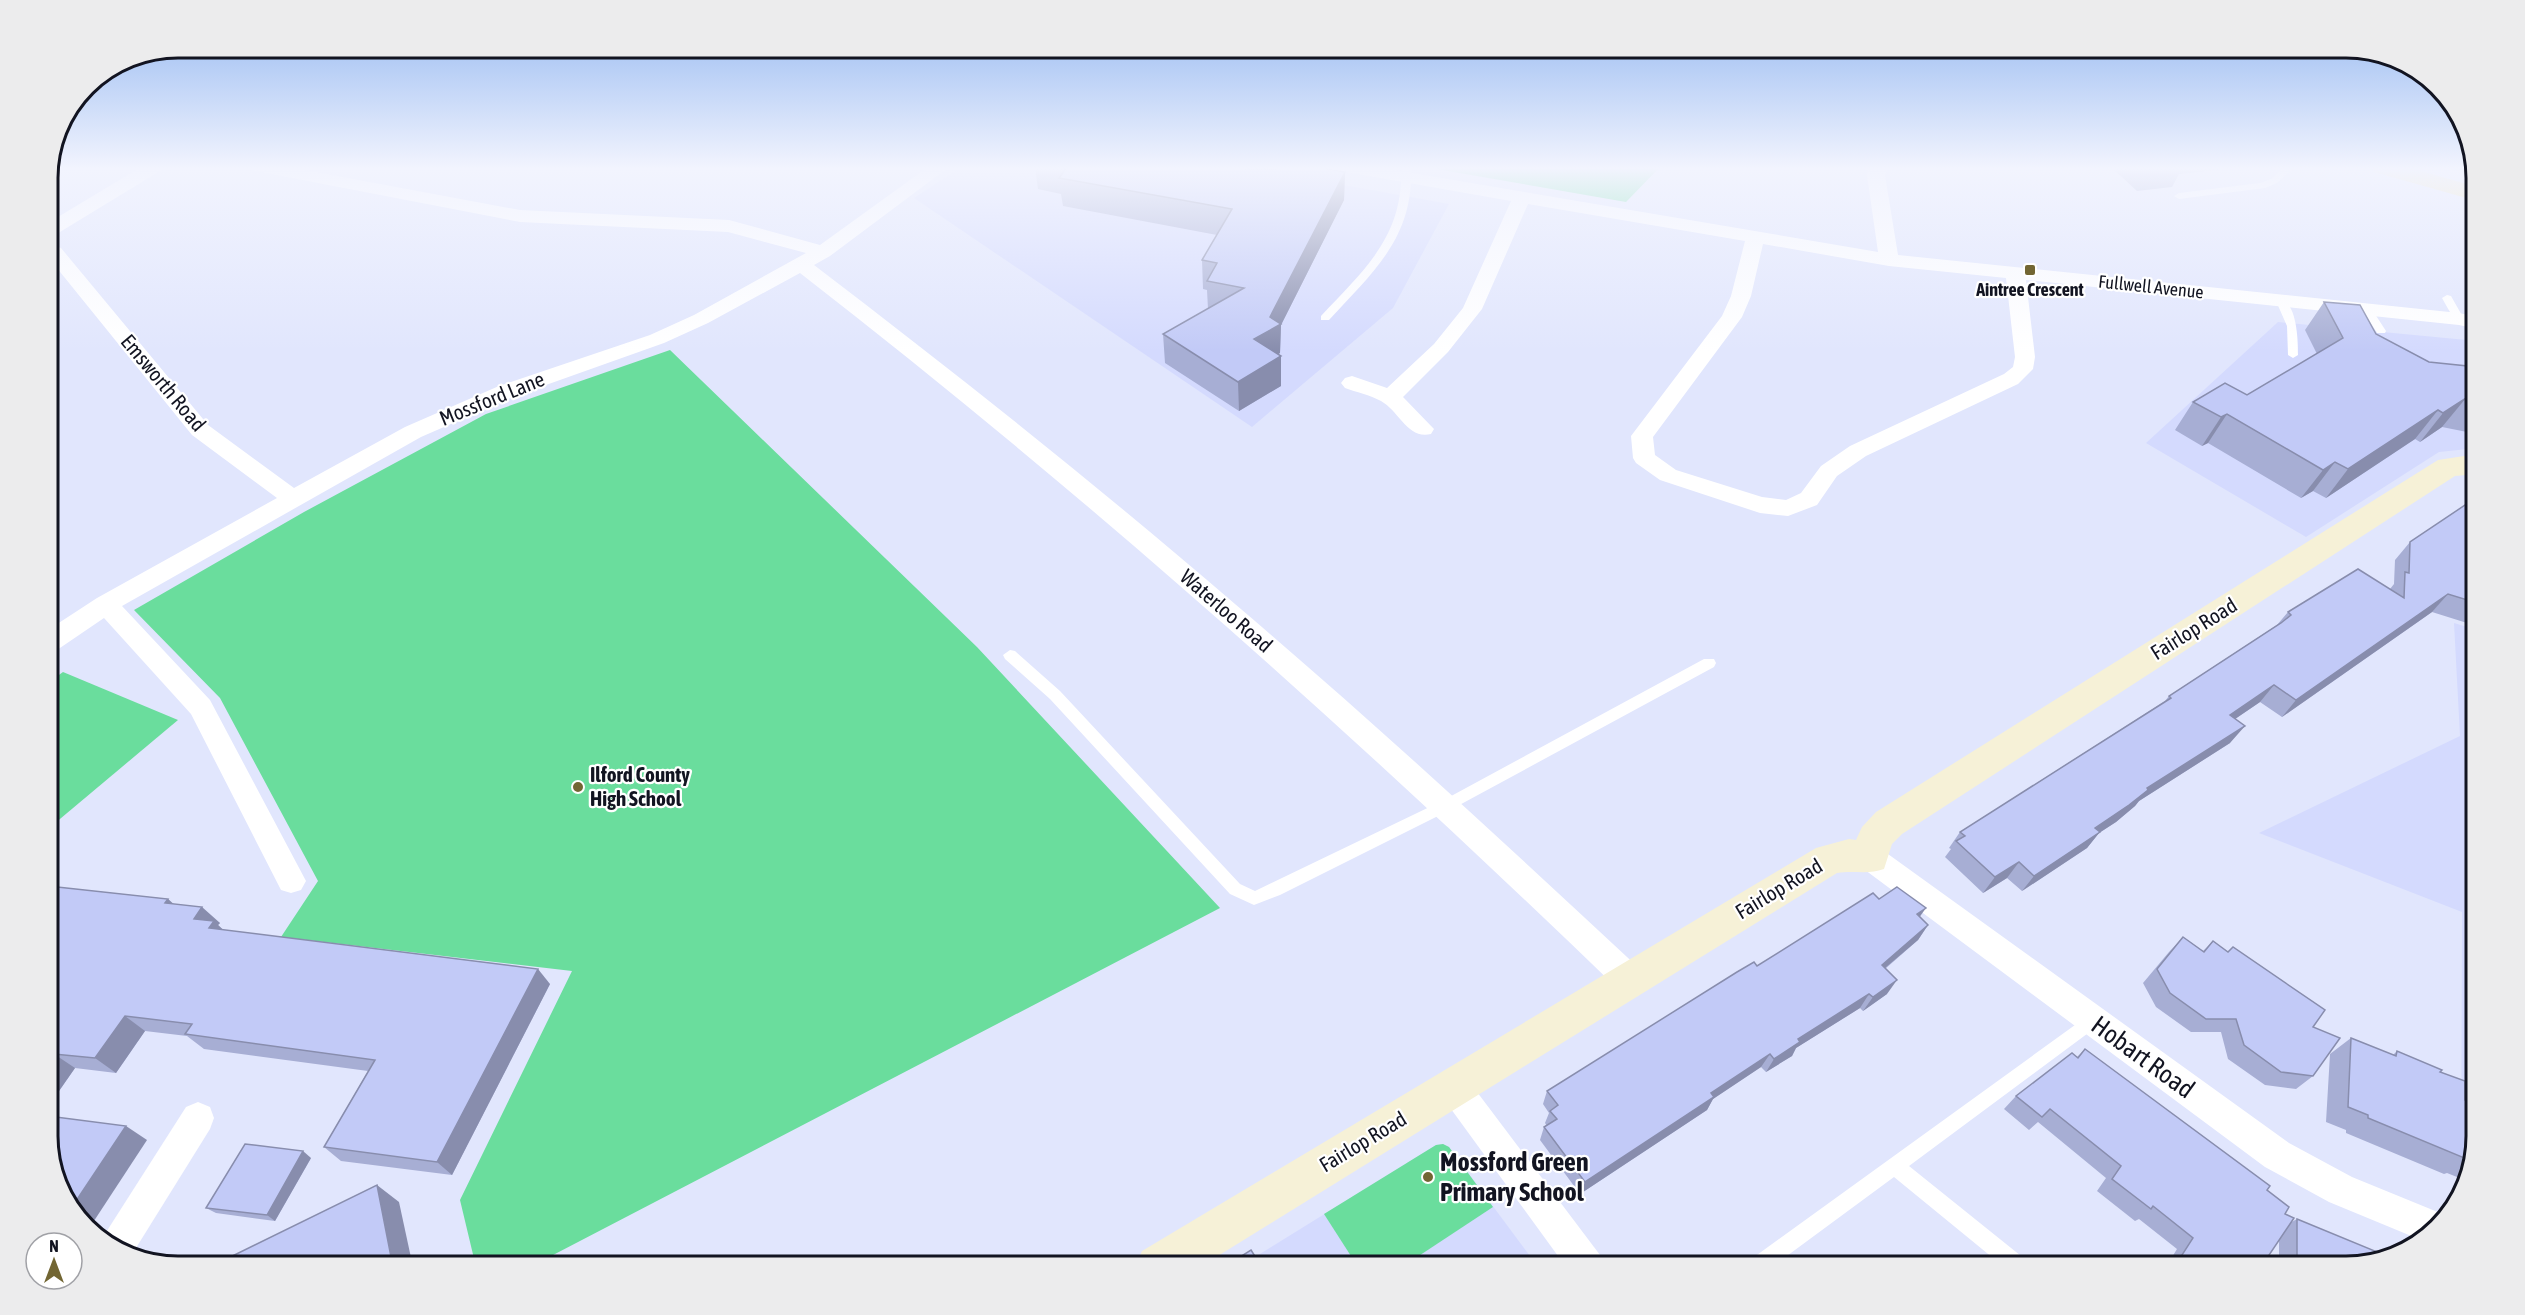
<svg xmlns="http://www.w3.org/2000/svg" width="2525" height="1315" font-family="'Asap Condensed',sans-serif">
<rect width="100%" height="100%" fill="#e1e6fd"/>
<!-- built -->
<g fill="#d4dafe">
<path d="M961 167H1243L1449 204 1393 308 1252 427 914 198Z"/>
<path d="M2278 322 2477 341V448L2439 452 2306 537 2146 443Z"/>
<path d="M2454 623 2477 630V1137L2461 1197 2462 912 2259 833 2460 736Z"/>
<path d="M1443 1144 1449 1147 1538 1267H1239L1436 1145Z"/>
</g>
<!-- green -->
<g fill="#6add9d">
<path d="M1425 167H1660L1626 202Z"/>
<path d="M670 350 977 647 1220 908 530 1267H476L460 1200 572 971 281 937 318 881 220 698 134 610 304 512 486 414Z"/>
<path d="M63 672 178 720 48 829V683Z"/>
<path d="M1443 1144 1449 1147 1493 1207 1402 1267H1358L1324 1214 1436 1145Z"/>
</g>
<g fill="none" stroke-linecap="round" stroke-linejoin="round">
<!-- lane -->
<g fill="#fff" fill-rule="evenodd">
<path d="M1401 167H1411C1414 238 1373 272 1329 320H1321V316C1365 269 1404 236 1401 167Z"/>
<path d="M2284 167H2294L2277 183 2265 188 2179 199 2174 196 2179 193 2260 183 2271 179Z"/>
<path d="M2447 295 2451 296 2464 319 2463 321 2459 322 2455 321 2442 298Z"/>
<path d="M2281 298C2297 305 2298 339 2298 355L2293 358 2288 355 2287 326 2276 301Z"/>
<path d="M2367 307 2371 308 2386 331 2385 333H2377L2376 331 2362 310Z"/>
<path d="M1010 650 1015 651 1060 691 1240 884 1255 891 1442 801 1704 659H1714L1716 663 1714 667 1452 809 1280 895 1254 905 1230 894 1050 699 1005 659 1003 655Z"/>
<path d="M2473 753 2477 755V852L2472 850 2469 846 2466 759 2468 755Z"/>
<path d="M2093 1012 2099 1015 2101 1020 2099 1025 1909 1166 2026 1260 2028 1267H2004L1894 1177 1772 1267H1748L1750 1260Z"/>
</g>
<!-- street -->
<g fill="#fff" fill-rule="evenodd">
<path d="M141 167H163L160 171 55 235 48 237V223Z"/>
<path d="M252 167H289L520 210 729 220 820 245 928 167H949L830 256 814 265C957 374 1098 486 1235 604 1374 722 1508 846 1641 970L1645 980 1641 990 1630 994 1619 990C1356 736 1089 497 800 273L708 323 664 343 515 396 421 437 122 606 210 700 306 881 301 890 291 893 281 890 191 714 104 618 57 650 48 652V630L97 598 277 498 192 435 48 257V244L61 248 208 425 294 488 405 427 499 386 650 335 694 315 806 253 728 232 520 222 261 172 255 171Z"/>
<path d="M1337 167H1377L1878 252 1867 175 1869 167H1887L1885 175 1898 255 2459 313 2477 317V329L2459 325 2026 280 2035 357 2033 369 2018 384 1866 456 1837 476 1817 505 1788 516 1760 513 1660 480 1636 463 1633 458 1631 436 1722 316 1731 296 1745 241 1528 204 1482 309 1448 352 1403 397 1434 429 1431 434C1408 440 1399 411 1381 401 1370 395 1356 392 1345 388L1341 383 1345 378 1352 376 1387 388 1434 344 1463 308 1511 201 1346 172 1340 171ZM1763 244 1889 266 2006 278 2015 357 2013 367 2004 374 1850 446 1821 466 1801 493 1786 500 1762 497 1676 470 1655 455 1653 437 1742 317 1751 296Z"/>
<path d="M1871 846 1881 849 2289 1143 2352 1177 2445 1215 2421 1240 2329 1202 2265 1167 1861 867 1857 858 1861 849Z"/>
<path d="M1454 1072 1465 1076 1600 1255 1606 1267H1566L1443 1098 1438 1087 1443 1076Z"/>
<path d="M198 1102 210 1107 214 1118 210 1129 131 1256 120 1253 103 1237 186 1107Z"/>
</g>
<!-- secondary -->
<path fill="#f6f1d7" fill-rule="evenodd" d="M2477 454V474L2455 476 1902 834 1892 844 1884 869C1868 875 1854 870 1837 873L1200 1267H1135L1142 1251 1816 848 1849 839 1856 840 1862 827 1876 812 2438 460Z"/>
<!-- primary -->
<path fill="#eee2af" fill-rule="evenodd" d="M2371 167H2407L2477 187V201L2374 172Z"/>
</g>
<!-- wall -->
<g fill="#a7aed4">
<path d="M1035 167H1243L1245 169 1345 172 1344 200 1281 325 1280 353 1278 354 1281 356V386L1239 411 1165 363 1163 334 1208 309 1207 290 1203 289 1202 260 1217 235 1063 206 1061 194 1038 189Z"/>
<path d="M2111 167H2235L2234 168 2179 174 2172 187 2137 191Z"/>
<path d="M2447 167H2476L2477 176Z"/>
<path d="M2324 302 2376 334 2429 362 2477 367V434L2442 427 2420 442 2415 439 2326 498 2313 491 2301 498 2208 443 2202 446 2175 430 2193 402 2247 395 2317 354 2305 330Z"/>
<path d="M2477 497V613L2467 623 2432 612 2282 717 2260 702 2235 719 2230 743 2139 801 2135 806 2116 822 2099 833 2087 848 2022 891 2007 878 1983 893 1945 857 1951 849 1949 848 1960 832 2165 701 2169 696 2277 625 2288 612 2390 589 2394 584 2395 560 2410 542Z"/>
<path d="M48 886 168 899 173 904 220 923 218 925 223 930 550 984 452 1175 341 1161 324 1147 368 1071 204 1049 187 1036 145 1031 116 1073 75 1068 59 1091 48 1089Z"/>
<path d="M1879 899 1920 917 1928 925 1918 940 1885 969 1887 994 1863 1011 1860 1008 1796 1048 1792 1056 1766 1072 1761 1067 1713 1099 1707 1110 1580 1194 1540 1140 1544 1127 1547 1126 1545 1123 1549 1113 1543 1104 1547 1091 1757 966Z"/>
<path d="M2183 937 2203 951 2213 941 2228 952 2233 947 2313 1027V1076L2296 1089 2265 1085 2228 1059 2221 1032H2191L2156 1007 2143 983 2169 952Z"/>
<path d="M2351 1038 2393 1055 2397 1051 2440 1072 2465 1100 2477 1137 2467 1181 2447 1173 2444 1174 2346 1133V1130L2326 1122 2330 1054Z"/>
<path d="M2085 1049 2267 1190 2285 1214 2290 1223 2297 1219 2347 1267H2279V1240L2261 1267H2166L2177 1249 2139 1219 2135 1221 2097 1191 2106 1178 2038 1122 2029 1130 2004 1109 2016 1096 2077 1057Z"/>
<path d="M311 1158 275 1221 216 1213 206 1208Z"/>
</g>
<!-- shaded-wall -->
<g fill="#888dad">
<path d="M1345 172 1344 200 1281 325 1280 353 1254 369V339L1270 317Z"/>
<path d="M1281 356V386L1239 411 1238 382Z"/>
<path d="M2466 398 2442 427 2420 442 2443 413Z"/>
<path d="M2438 410 2415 439 2326 498 2348 469Z"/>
<path d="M2227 414 2208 443 2202 446 2221 417Z"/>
<path d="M2335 462 2313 491 2301 498 2323 470Z"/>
<path d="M2448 594 2432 612 2282 717 2296 700Z"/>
<path d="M2274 685 2260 702 2216 732 2230 715Z"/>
<path d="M2245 726 2230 743 2139 801 2135 806 2116 822 2099 833 2087 848 2022 891 2034 876 2147 788Z"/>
<path d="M2019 862 2007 878 1983 893 1995 877Z"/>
<path d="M168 899 186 915 165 903Z"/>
<path d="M202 907 220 923 218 925 231 937 226 944 194 919Z"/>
<path d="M1926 908 1916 922 1917 914Z"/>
<path d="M1928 925 1918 940 1872 979 1882 965Z"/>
<path d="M538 969 550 984 452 1175 437 1162Z"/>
<path d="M1897 980 1887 994 1863 1011 1873 997Z"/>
<path d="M1869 994 1860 1008 1796 1048 1792 1056 1766 1072 1774 1059 1798 1039Z"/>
<path d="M125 1016 145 1031 116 1073 95 1058Z"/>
<path d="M54 1054 75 1068 59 1091 48 1084V1061Z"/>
<path d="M1770 1054 1761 1067 1713 1099 1707 1110 1580 1194 1585 1182 1711 1093Z"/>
<path d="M126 1126 147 1140 90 1227 70 1210Z"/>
<path d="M303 1151 311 1158 275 1221 267 1215Z"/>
<path d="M377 1185 399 1202 413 1267H393Z"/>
</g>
<!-- building -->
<g fill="#c2caf7" stroke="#888dad" stroke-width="1.5">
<path d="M1067 167H1243L1245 169H1276L1277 167H1315L1345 172 1270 317 1281 324 1254 339 1281 356 1238 382 1163 334 1244 288 1207 281 1217 263 1202 260 1232 209 1059 178Z"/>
<path d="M2324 302 2360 305 2376 334 2429 362 2477 367V400L2466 398 2443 413 2438 410 2348 469 2335 462 2323 470 2227 414 2221 417 2193 402 2225 383 2247 395 2343 338Z"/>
<path d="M2477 497V603L2448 594 2296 700 2274 685 2230 715 2245 726 2147 788 2148 790 2129 805 2095 828 2100 832 2034 876 2019 862 1995 877 1956 841 1965 836 1960 832 2171 698 2169 696 2281 623 2291 615 2288 612 2358 569 2404 598 2405 572 2409 573 2410 542Z"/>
<path d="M48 886 168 899 165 903 202 907 194 919 214 921 209 928 538 969 437 1162 324 1147 375 1060 185 1034 192 1024 125 1016 95 1058 54 1054 48 1061Z"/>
<path d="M1897 887 1926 908 1917 914 1928 925 1882 965 1897 980 1873 997 1869 994 1798 1039 1800 1042 1774 1059 1770 1054 1711 1093 1714 1097 1585 1182 1544 1127 1557 1119 1550 1111 1558 1105 1547 1091 1737 972 1754 962 1757 966 1873 893 1879 899Z"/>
<path d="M2183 937 2204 952 2213 941 2228 952 2233 947 2325 1010 2313 1027 2340 1038 2313 1076 2281 1072 2244 1045 2236 1019H2206L2170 993 2157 969Z"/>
<path d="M2351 1038 2396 1056 2397 1051 2442 1070 2440 1072 2465 1081V1100L2477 1104V1137L2472 1159 2469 1158V1160L2368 1118V1115L2348 1107Z"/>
<path d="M2085 1049 2270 1186 2267 1190 2289 1207 2285 1214 2294 1218 2261 1267H2192L2180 1258 2193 1238 2153 1206 2151 1209 2112 1179 2121 1166 2050 1109 2042 1117 2016 1096 2072 1053 2078 1058Z"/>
<path d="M48 1116 126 1126 70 1210 48 1146Z"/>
<path d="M245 1144 303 1151 267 1215 206 1208Z"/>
<path d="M377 1185 393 1267H210Z"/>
<path d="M2297 1219 2387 1256 2347 1267H2297Z"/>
<path d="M1251 1250 1261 1266 1277 1256 1284 1267H1224Z"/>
</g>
<!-- sky -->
<linearGradient id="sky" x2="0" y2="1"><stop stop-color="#91b6f0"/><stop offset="0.48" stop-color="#f2f4fe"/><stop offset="1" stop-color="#f2f4fe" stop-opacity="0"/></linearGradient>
<rect width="2525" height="351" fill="url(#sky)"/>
<!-- markers -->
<g fill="#726633" stroke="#fff" stroke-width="2">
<rect x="2024" y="264" width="12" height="12" rx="3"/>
<circle cx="578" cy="787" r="6"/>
<circle cx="1428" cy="1177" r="6"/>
</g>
<g text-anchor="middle" stroke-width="4.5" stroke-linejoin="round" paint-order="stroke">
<!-- far-street labels -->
<g font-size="18" fill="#121421" stroke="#fff">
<text transform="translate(2151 287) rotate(6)" y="6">Fullwell Avenue</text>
</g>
<!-- far-poi labels -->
<g font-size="18" font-weight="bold" fill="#121421" stroke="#fff">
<text x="2030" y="296">Aintree Crescent</text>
</g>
<!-- street labels -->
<g font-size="21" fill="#121421" stroke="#fff">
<text transform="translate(163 383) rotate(50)" y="7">Emsworth Road</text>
<text transform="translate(492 399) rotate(-22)" y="7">Mossford Lane</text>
<text transform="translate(1226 611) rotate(41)" y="7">Waterloo Road</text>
<text transform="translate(2194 629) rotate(-32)" y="7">Fairlop Road</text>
<text transform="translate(1779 889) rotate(-31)" y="7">Fairlop Road</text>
<text transform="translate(1363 1142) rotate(-31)" y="7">Fairlop Road</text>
</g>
<!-- poi labels -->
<g font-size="21" font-weight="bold" fill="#121421" stroke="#fff" text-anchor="start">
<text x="590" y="782">Ilford County<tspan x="590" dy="24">High School</tspan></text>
</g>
<!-- near-street labels -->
<g font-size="26" fill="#121421" stroke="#fff">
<text transform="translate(2143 1057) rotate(36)" y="9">Hobart Road</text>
</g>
<!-- near-poi labels -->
<g font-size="26" font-weight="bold" fill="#121421" stroke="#fff" text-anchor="start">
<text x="1440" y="1171">Mossford Green<tspan x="1440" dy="30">Primary School</tspan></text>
</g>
</g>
<!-- crop -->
<path d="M0 0H2525V1315H0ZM178 58H2346A120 120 0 0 1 2466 178V1136A120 120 0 0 1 2346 1256H178A120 120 0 0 1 58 1136V178A120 120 0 0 1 178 58Z" fill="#ececed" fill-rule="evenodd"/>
<path fill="none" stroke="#121421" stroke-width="3" d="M178 58H2346A120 120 0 0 1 2466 178V1136A120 120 0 0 1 2346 1256H178A120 120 0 0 1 58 1136V178A120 120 0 0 1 178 58Z"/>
<!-- north arrow -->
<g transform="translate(54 1261)"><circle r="28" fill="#ffffff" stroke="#a0a1a6" stroke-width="1.5"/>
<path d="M0-4.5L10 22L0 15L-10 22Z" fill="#726633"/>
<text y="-9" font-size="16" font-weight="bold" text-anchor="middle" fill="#121421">N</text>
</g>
</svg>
